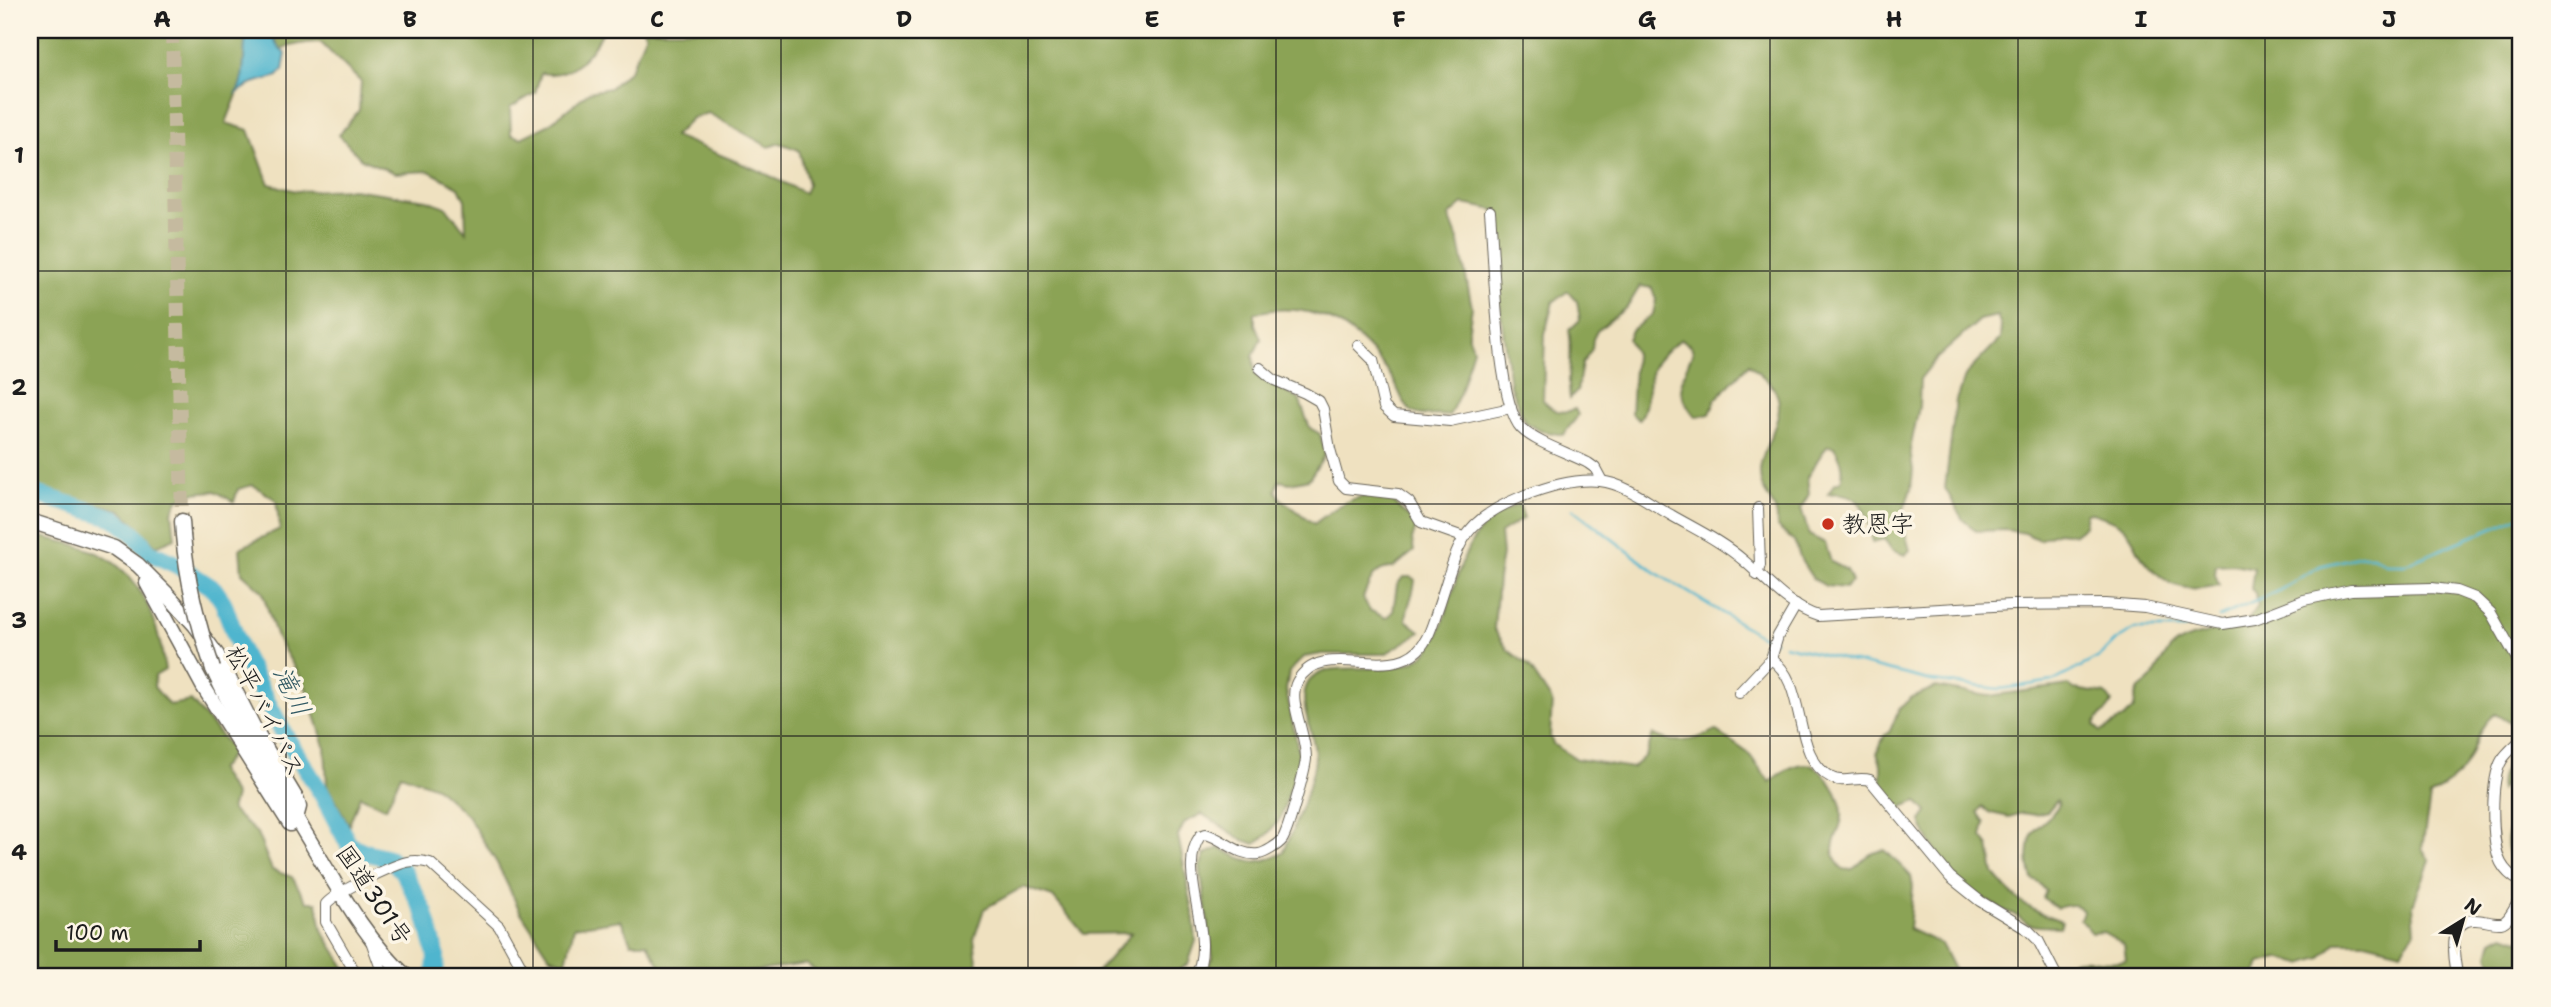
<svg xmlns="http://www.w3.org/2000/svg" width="2551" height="1007" font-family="'Shantell Sans','Klee One',sans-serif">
<rect width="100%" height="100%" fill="#fcf5e5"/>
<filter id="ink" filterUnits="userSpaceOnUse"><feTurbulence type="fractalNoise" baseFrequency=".0143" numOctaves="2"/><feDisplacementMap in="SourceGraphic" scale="14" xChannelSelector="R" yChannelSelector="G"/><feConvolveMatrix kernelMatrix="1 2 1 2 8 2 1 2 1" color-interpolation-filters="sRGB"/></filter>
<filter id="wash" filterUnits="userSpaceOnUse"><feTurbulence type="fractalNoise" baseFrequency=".00686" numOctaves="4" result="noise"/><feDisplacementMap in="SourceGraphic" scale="28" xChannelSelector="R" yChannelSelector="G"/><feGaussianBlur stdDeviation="1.57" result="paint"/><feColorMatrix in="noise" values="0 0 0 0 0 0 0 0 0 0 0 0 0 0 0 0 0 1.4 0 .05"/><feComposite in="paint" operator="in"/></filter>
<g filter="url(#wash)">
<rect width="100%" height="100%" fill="#efe1c0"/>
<!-- forest -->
<g fill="#8ba354" stroke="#546038" stroke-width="2" fill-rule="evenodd">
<path d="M30 30H247C244 43 247 51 245 63 243 84 233 104 226 123L249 130 269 184 296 191 353 189 427 200 446 207 466 232 465 200 459 187 429 171 395 173 361 159 339 135 359 110 361 82 320 42C306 42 293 45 280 49L268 30H604C591 53 571 80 541 73L535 93 510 108 511 135 521 138 548 125 589 92 610 88 630 70 646 34 643 30H2521V745L2513 725 2495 714C2477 725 2474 755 2461 772 2452 782 2441 789 2430 797L2422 848 2430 861 2413 905 2415 931 2402 951 2365 942H2337L2321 958 2302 964 2278 958 2260 963 2255 977H2061L2057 969C2082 950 2100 967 2126 960L2124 944 2103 932 2092 933 2080 919 2083 911C2074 902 2069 905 2057 908L2043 898 2046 891 2040 884 2032 879C2027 866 2026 840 2036 829 2044 820 2053 816 2059 804L2057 800 2047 812 2036 815 2022 813 2009 817 1991 813 1982 807 1978 812 1985 823 1982 837 1989 846 1994 874 2007 889 2022 903 2040 913 2062 921 2060 927C2051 926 2040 927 2032 925 2025 924 2020 917 2013 914 1968 895 1942 870 1922 825L1921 821 1927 812 1917 801 1904 806 1899 811 1888 799V793L1881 785V764L1877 753 1884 736 1890 731 1899 709 1912 697 1936 687 1988 696 2069 685 2074 689 2106 694 2112 702C2107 715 2098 714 2094 725L2101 732 2125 717 2134 708C2137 682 2139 693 2152 678 2160 668 2162 655 2174 646 2188 634 2224 630 2243 627L2258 606 2255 593 2251 589 2254 568 2233 564 2216 565 2215 574 2219 585C2183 594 2165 586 2143 558 2136 550 2135 539 2126 530 2118 521 2103 517 2092 513H2086L2084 526 2075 534 2058 532 2039 540 2025 533 2006 530 1977 531 1963 520 1945 488 1956 400 1966 374 2000 339 2001 327 1997 316 1980 320 1936 359 1920 379 1919 407 1910 450 1913 470 1911 489 1903 512V526L1910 550 1905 555 1892 550 1884 539 1873 542C1866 513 1864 490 1828 494L1834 484 1841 481C1845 467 1841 459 1834 447L1828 446C1819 455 1815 466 1807 477L1809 494 1801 508 1809 535 1825 543 1831 562 1847 570 1852 582 1845 588 1826 586 1813 579 1802 562 1794 541 1777 527C1780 502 1760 498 1760 473 1760 444 1793 413 1772 386 1766 378 1756 371 1749 364L1715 400 1710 414 1696 417C1674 392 1680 381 1693 352L1691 346 1681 339C1673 346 1662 353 1656 362 1645 379 1650 407 1639 420L1631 414 1635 354 1628 339 1632 330 1653 314 1656 300 1652 288 1640 286 1628 306 1597 331 1593 339 1592 349 1582 364 1577 391 1570 399C1566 374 1574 356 1569 330L1580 320 1577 301 1568 291 1553 302 1545 334 1543 400C1552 412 1562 415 1575 409L1578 415C1574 423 1568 426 1564 435L1541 431 1525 422 1510 386 1499 297 1495 210 1463 204 1449 216 1459 242 1472 307 1468 334 1473 349 1459 395 1449 416C1438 414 1420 418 1411 411 1401 403 1399 388 1392 378 1359 328 1316 299 1255 313V324L1261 339 1253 356 1255 375 1299 399 1310 428 1320 434 1325 454 1309 479 1290 483 1279 481 1276 491 1280 498 1314 524C1340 504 1351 494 1385 496 1391 500 1414 521 1416 527L1412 540 1414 551 1393 568C1374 567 1369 582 1363 598L1369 610 1386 618 1393 612 1397 585 1403 577H1411L1415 580C1414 595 1407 605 1406 620L1421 632 1385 654H1322L1304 657 1289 672 1286 690 1300 759 1280 819 1267 835 1255 844 1243 840 1202 814 1185 822 1178 836 1193 912 1196 941 1188 964 1169 977H1093L1131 933 1084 934 1053 897 1023 887 984 909 974 939 979 977H823L806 964 750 972 740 977H667L647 943H631L621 920 574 927 566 962 550 957 520 911 497 863 467 815 436 787 401 774 386 808 360 796 349 825 327 786 325 746 305 685 277 638 262 591 242 573 240 548 280 529 276 500 253 485 238 489 234 502 215 491 193 493 178 500 172 512 175 538 156 546 121 510 40 490 30 469ZM708 113 769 147 780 143 799 150 808 184 804 193 762 172 674 136 692 118Z"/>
<path d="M1519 504 1524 518 1500 533 1502 554 1498 579 1494 629 1508 650 1528 665 1552 701 1550 737 1554 745 1577 759 1632 768 1646 755 1653 734C1673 746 1696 741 1715 730L1748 753 1770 782C1780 775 1790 765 1803 764 1823 763 1844 799 1842 817 1841 828 1834 838 1833 849 1833 854 1838 865 1842 868 1854 875 1861 860 1869 855 1874 852 1880 851 1885 850L1911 876 1913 887 1909 929 1941 944 1958 977H1202L1213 958 1200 867 1205 854 1218 848C1249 861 1251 868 1283 853 1292 832 1315 778 1315 756 1316 734 1296 704 1308 683 1324 653 1395 684 1427 652 1436 643 1442 626 1446 614 1462 564 1465 526 1519 504Z"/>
<path d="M30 534C50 540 73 542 93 551 142 572 158 620 165 670L155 676 154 687 169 705 191 701 234 751 219 770 235 796 231 810 257 833 272 870 292 877 307 902H317L322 930 348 972 349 977H30Z"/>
<path d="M2521 747V766L2506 781 2500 790C2496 774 2511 759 2521 747Z"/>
<path d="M2521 815V871C2510 864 2504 848 2507 835 2509 828 2517 821 2521 815Z"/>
<path d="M2504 934 2521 940V977H2502L2489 955 2493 940Z"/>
</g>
<!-- water -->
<path fill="#50b5ce" stroke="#366875" stroke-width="2" d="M247 30H268L280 49 286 54 283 70 278 76 253 83 237 93C247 72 242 51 247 30Z"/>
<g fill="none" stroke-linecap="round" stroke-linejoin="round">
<!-- stream -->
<g stroke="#50b5ce" stroke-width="2.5">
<path d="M1573 509 1658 574 1759 635 1775 641"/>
<path d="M2219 617 2275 593 2320 566 2362 556H2373L2386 564H2406L2521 516"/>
<path d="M1784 645 1932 681 2000 689 2054 681 2099 657 2115 641 2136 629H2180L2192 626"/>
</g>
<!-- river -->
<path stroke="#50b5ce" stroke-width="18" d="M30 492 114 518 136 536 149 552 177 565 214 589 223 602 242 654 284 734 323 796 349 845 365 852 389 858 403 871 425 913 436 955 435 977"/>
</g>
</g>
<g filter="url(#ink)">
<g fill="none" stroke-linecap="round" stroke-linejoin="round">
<!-- highway-tunnel -->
<path stroke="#c5ba9f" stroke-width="14" stroke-dasharray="14 7" stroke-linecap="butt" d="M172 30 182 521"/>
<!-- minor casing -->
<g stroke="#666155" stroke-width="12">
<g id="minor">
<path d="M1490 211C1494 253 1496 402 1521 428 1536 443 1569 453 1588 463L1595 468 1602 481"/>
<path d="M1358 345 1373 360 1384 407 1394 416 1450 421 1511 408"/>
<path d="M1260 368 1274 380 1305 393 1319 401 1323 409 1330 449 1339 481 1346 488 1398 494 1409 502 1421 522 1463 537"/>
<path d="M1757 575 1760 565 1758 508"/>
<path d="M1771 659C1809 684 1790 756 1832 778 1844 784 1858 776 1870 780L1950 877 1980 901 2028 930 2038 940 2057 977"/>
<path d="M1739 693 1771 659 1778 636 1796 605"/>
<path d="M2521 740C2515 746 2506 753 2502 760 2490 779 2491 843 2501 863 2505 871 2514 878 2521 882"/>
<path d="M371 941 384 977"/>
<path d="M355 977V972L326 922V904C336 892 391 866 407 862 415 860 423 861 430 863L499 926 527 977"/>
<path d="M1195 977C1218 937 1175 871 1200 836L1206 834C1224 839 1239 857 1259 854 1265 853 1278 845 1282 840 1288 832 1305 770 1306 759 1307 736 1287 700 1297 682 1321 638 1385 682 1418 650 1429 639 1433 623 1438 608 1459 546 1457 523 1523 496 1546 487 1574 478 1600 481 1626 484 1649 503 1671 515 1695 529 1721 541 1743 560 1767 580 1787 606 1818 616L2011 605 2105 604 2145 607 2223 624 2255 619 2304 600 2351 590 2432 588 2457 591 2475 598 2491 613 2521 666"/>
<path d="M2458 977C2454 961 2447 921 2473 920 2482 919 2492 924 2501 923 2509 922 2517 903 2521 897"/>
</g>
</g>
<!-- highway casing -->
<g stroke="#666155" stroke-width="17">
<g id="highway">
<path d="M30 521 114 548 138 565 167 594 195 625 217 655 256 732 297 800 299 807 296 818"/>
<path d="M182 521 183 535"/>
<path d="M147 583 203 686 290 824"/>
<path d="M213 669C239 726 273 779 305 833 335 882 363 938 407 977"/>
</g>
</g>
<!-- minor -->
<use href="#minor" stroke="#fff" stroke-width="10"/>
<!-- highway -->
<use href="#highway" stroke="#fff" stroke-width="14"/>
<!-- highway-bridge casing -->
<g stroke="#666155" stroke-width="17" stroke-linecap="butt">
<path id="highway-bridge" d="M183 535C187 582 198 625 213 669"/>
</g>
<!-- highway-bridge -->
<use href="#highway-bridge" stroke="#fff" stroke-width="14"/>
</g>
</g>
<!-- grid -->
<path fill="none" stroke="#1c1c1c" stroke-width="2" stroke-opacity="0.55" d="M286 30V977M533 30V977M781 30V977M1028 30V977M1276 30V977M1523 30V977M1770 30V977M2018 30V977M2265 30V977M30 271H2521M30 504H2521M30 736H2521"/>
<!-- markers -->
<circle fill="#c8321e" stroke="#fcf5e5" stroke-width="2.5" cx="1828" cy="524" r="7"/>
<g text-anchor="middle" stroke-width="7" stroke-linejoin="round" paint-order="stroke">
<!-- poi labels -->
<g font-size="24" fill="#1c1c1c" stroke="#fcf5e5" text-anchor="start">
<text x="1842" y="532">教恩字</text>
</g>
<!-- street labels -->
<g font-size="24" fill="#1c1c1c" stroke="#fcf5e5">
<text transform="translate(265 711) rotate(63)" y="8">松平バイパス</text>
<text transform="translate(374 895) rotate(56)" y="8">国道301号</text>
</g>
<!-- water labels -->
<g font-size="26" font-style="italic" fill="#315963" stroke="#fcf5e5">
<text transform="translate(292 691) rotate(64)" y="9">滝川</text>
</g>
</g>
<!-- margin -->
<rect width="2551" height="1007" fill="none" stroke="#fcf5e5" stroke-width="77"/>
<!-- north arrow -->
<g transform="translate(2463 920) rotate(37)" stroke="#fcf5e5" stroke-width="5" paint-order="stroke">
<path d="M0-5L12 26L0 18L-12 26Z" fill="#1c1c1c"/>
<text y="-10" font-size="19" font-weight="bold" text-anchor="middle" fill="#1c1c1c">N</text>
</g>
<!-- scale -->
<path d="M56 940v10h144v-10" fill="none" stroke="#1c1c1c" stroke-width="3.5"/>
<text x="66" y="940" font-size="21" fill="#1c1c1c" stroke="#fcf5e5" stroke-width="5" paint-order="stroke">100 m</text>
<rect x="38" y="38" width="2474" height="930" fill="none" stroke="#1c1c1c" stroke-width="2.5"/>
<g font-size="23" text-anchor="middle" font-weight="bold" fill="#1c1c1c">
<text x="162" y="27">A</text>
<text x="410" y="27">B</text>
<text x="657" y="27">C</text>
<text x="904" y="27">D</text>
<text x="1152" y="27">E</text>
<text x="1399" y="27">F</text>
<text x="1647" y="27">G</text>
<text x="1894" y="27">H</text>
<text x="2141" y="27">I</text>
<text x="2389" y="27">J</text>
<text x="19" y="163">1</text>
<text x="19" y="395">2</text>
<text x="19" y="628">3</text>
<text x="19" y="860">4</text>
</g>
</svg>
